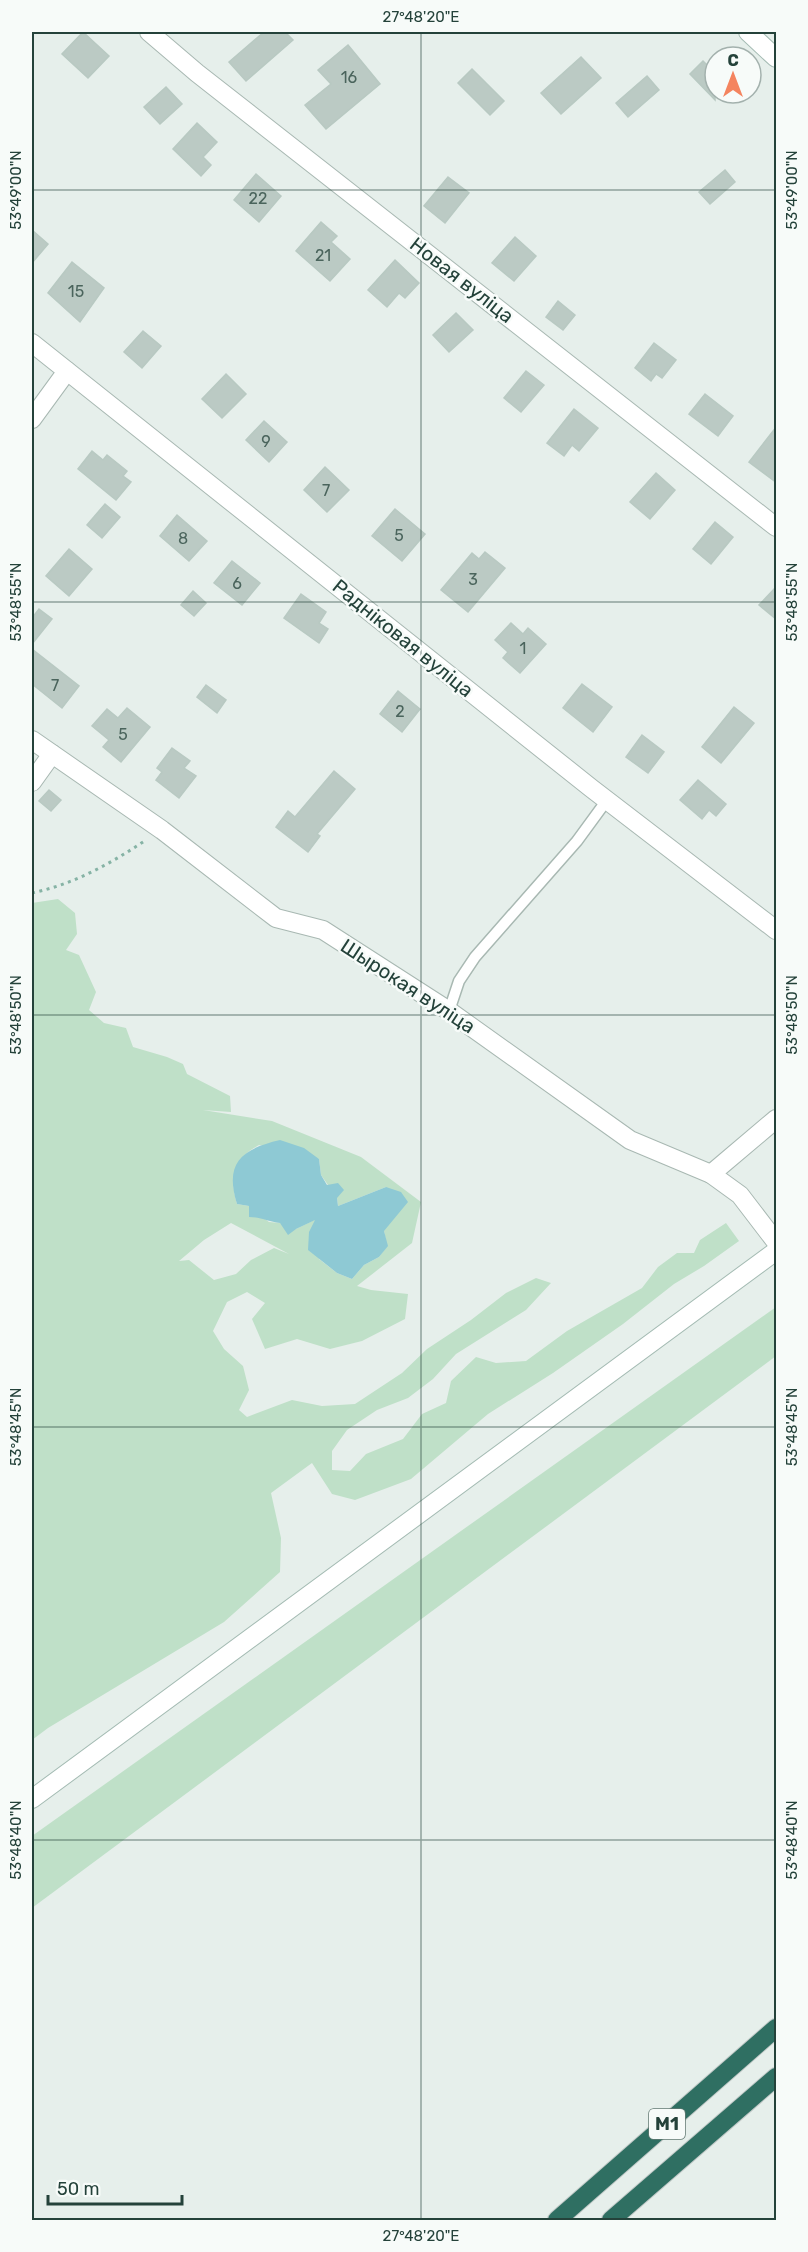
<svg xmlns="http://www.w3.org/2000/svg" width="808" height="2252" font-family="Rubik,sans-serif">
<rect width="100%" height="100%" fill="#e6efeb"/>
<!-- green -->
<g fill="#bfe0c8" fill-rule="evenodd">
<path d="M58 899 75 913 77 934 66 950 79 955 96 992 89 1010 104 1023 126 1028 133 1047 167 1057 183 1064 187 1074 230 1096 231 1112 203 1110 272 1121 361 1157 421 1202 412 1243 357 1286 371 1290 408 1294 405 1319 362 1341 330 1349 297 1339 265 1349 252 1319 265 1303 247 1292 227 1302 213 1331 224 1349 243 1366 249 1390 239 1410 247 1417 292 1400 322 1406 355 1404 402 1373 427 1349 471 1320 506 1293 536 1278 551 1283 526 1310 456 1354 433 1379 408 1398 377 1410 347 1430 332 1451V1470L350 1471 366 1454 403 1439 422 1414 446 1403 451 1381 476 1357 496 1363 526 1361 567 1331 642 1288 658 1267 677 1253H694L700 1240 726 1223 739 1241 704 1266 674 1284 623 1324 553 1373 488 1414 411 1479 355 1500 332 1494 312 1463 271 1493 281 1538 280 1572 224 1622 48 1728 32 1740V903ZM259 1145 319 1159 321 1175 337 1198 338 1206 386 1187 384 1231 387 1246 379 1257 364 1265 352 1279 337 1273 319 1259 316 1219 296 1229 280 1223 269 1222 262 1217H250L249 1206 237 1204C229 1176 233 1159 259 1145ZM231 1223 289 1254 274 1248 251 1260 236 1274 214 1280 189 1260 179 1261 204 1240Z"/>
<path d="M776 1307V1356L32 1908V1836Z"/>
</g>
<!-- water -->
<path fill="#8ec9d4" d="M280 1140 304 1148 319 1159 321 1175 327 1185 338 1183 344 1190 337 1198 338 1206 386 1187 401 1192 408 1202 384 1231 388 1246 379 1257 364 1265 352 1279 337 1273 308 1250 309 1232 315 1220 296 1229 288 1235 280 1223C269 1222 261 1217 249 1217V1206L237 1204C224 1162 242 1149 280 1140Z"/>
<!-- building -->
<g fill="#bbcac4" stroke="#b8c9c2" stroke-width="1.5">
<path d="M83 32 109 56 88 78 62 54Z"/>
<path d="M264 32H285L293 40 246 81 229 62Z"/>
<path d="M348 45 380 84 326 129 305 105 331 84 318 70Z"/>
<path d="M581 57 601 78 561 114 541 93Z"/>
<path d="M703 61 715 73V100L690 74Z"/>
<path d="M472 69 504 101 490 115 458 83Z"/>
<path d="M647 76 659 90 628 117 616 103Z"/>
<path d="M166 87 182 104 160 124 144 107Z"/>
<path d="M197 123 217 142 203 157 211 165 201 176 173 149Z"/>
<path d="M725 170 735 182 710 204 699 192Z"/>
<path d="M256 174 281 196 259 222 234 200Z"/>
<path d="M448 177 469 193 445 223 424 206Z"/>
<path d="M321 222 337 236 331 242 350 259 330 281 296 251Z"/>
<path d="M32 230 48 244 32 263Z"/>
<path d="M515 237 536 256 514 281 492 263Z"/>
<path d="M395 260 419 283 405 298 399 293 387 307 368 290Z"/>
<path d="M72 262 104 288 80 322 48 293Z"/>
<path d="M558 301 575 315 563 330 546 317Z"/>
<path d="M456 313 473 330 449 352 433 335Z"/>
<path d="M143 331 161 346 142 368 124 352Z"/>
<path d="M654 343 676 360 662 378 656 374 651 381 635 368Z"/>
<path d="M526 371 544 385 521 412 504 398Z"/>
<path d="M226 374 246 394 222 418 202 399Z"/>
<path d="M705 394 733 416 718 436 689 414Z"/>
<path d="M574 409 598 428 579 451 572 445 564 456 547 443Z"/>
<path d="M264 421 287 442 269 462 246 440Z"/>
<path d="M777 426V483L749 462Z"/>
<path d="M92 451 103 460 107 455 127 471 123 476 131 482 116 500 78 469Z"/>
<path d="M325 467 349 490 327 512 304 490Z"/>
<path d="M656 473 675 490 650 519 630 502Z"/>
<path d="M105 504 120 517 102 538 87 525Z"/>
<path d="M395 509 425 534 402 561 372 536Z"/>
<path d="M177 515 207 541 189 561 160 536Z"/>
<path d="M715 522 733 537 711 564 693 549Z"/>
<path d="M69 549 92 569 69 596 46 576Z"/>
<path d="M485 552 505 568 468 612 441 590 472 553 479 559Z"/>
<path d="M232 561 260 583 242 605 214 583Z"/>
<path d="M777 586V620L759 605Z"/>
<path d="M193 591 206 603 194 616 181 605Z"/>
<path d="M301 594 326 612 319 623 328 629 319 643 284 618Z"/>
<path d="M39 609 52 619 32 644V618Z"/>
<path d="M511 623 523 634 528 628 546 644 520 673 503 658 508 652 495 640Z"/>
<path d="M32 649 79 686 62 708 32 684Z"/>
<path d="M582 684 612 707 593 732 563 708Z"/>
<path d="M206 685 226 700 217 713 197 697Z"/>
<path d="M398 691 420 709 402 732 380 714Z"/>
<path d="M734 707 754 723 721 763 702 747Z"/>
<path d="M127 708 150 727 121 762 103 747 109 740 92 726 107 709 118 718Z"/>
<path d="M642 735 664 752 648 773 626 757Z"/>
<path d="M172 748 190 761 184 768 196 776 179 798 156 780 162 772 157 768Z"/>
<path d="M334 771 355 789 317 834 320 836 308 852 276 827 288 811 295 817Z"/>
<path d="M698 780 726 804 716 816 709 810 702 819 680 800Z"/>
<path d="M49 790 61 800 51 811 39 801Z"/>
</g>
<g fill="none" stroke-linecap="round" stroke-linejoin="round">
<!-- lane casing -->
<g stroke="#a8b8b2" stroke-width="13">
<path id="lane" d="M449 1011 459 981 475 957 577 841 607 800"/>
</g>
<!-- street casing -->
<g stroke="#a8b8b2" stroke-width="20">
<g id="street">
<path d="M149 32 197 73 776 527"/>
<path d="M32 343 591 788 776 930"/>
<path d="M32 419 67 371"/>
<path d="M32 740 162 830 276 918 323 930 449 1011 630 1140 711 1174 740 1195 776 1242"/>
<path d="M32 782 52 754"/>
<path d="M711 1174 776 1119"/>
</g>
</g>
<!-- secondary casing -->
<g stroke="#a4bbb3" stroke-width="20">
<g id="secondary">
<path d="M748 32 776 58"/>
<path d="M32 1799 776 1251"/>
</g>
</g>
<!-- highway casing -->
<g stroke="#c2cac8" stroke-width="20">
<g id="highway">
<path d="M557 2220 776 2028"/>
<path d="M611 2220 776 2077"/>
</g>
</g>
<!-- path -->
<path stroke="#86b3a5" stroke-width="3" stroke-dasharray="3 4.5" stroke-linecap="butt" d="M32 893C74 884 110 864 146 840"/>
<!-- lane -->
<use href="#lane" stroke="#fff" stroke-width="10"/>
<!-- street -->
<use href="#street" stroke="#fff" stroke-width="18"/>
<!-- secondary -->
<use href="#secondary" stroke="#fff" stroke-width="18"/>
<!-- highway -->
<use href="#highway" stroke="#2f6f62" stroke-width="18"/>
</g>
<!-- ticks -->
<path fill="none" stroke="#24423a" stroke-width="1.5" stroke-opacity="0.45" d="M421 32V2220M32 190H776M32 602H776M32 1015H776M32 1427H776M32 1840H776"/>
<g text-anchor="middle" stroke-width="5" stroke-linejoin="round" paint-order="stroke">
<!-- number labels -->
<g font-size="16" fill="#4a645c">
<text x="349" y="83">16</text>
<text x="258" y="204">22</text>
<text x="323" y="261">21</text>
<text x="76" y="297">15</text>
<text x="266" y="447">9</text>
<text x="326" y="496">7</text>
<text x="399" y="541">5</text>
<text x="183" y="544">8</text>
<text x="473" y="585">3</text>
<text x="237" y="589">6</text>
<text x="523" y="654">1</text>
<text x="55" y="691">7</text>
<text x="400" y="717">2</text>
<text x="123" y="740">5</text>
</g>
<!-- shield labels -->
<rect fill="#f7fbf9" stroke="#637a73" stroke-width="1.5" x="649" y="2109" width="36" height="30" rx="4.5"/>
<g font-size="18" font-weight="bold" fill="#24423a">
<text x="667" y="2130">М1</text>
</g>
<!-- street labels -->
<g font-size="20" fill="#24423a" stroke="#f7fbf9">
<text transform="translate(462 280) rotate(38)" y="7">Новая вуліца</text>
<text transform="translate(403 638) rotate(39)" y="7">Радніковая вуліца</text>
<text transform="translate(408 986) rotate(33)" y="7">Шырокая вуліца</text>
</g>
</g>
<!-- border -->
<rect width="808" height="2252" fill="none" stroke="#f7fbf9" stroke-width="66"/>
<!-- north arrow -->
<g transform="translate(733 75)"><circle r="28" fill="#f7fbf9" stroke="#a3b1ad" stroke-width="1.5"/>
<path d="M0-4.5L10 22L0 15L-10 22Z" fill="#f4845f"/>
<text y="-9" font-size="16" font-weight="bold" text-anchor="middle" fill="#24423a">С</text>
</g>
<!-- scale -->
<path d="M48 2195v9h134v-9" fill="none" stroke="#24423a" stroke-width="3"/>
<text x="57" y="2195" font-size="18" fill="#24423a" stroke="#f7fbf9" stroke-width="4.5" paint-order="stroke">50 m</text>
<rect x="33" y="33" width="742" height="2186" fill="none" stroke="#24423a" stroke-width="2"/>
<g font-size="15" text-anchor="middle" fill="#24423a">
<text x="421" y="22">27°48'20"E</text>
<text transform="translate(16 190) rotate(-90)" y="5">53°49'00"N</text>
<text transform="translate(792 190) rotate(-90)" y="5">53°49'00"N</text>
<text transform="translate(16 602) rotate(-90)" y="5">53°48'55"N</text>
<text transform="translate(792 602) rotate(-90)" y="5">53°48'55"N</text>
<text transform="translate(16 1015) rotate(-90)" y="5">53°48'50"N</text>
<text transform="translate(792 1015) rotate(-90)" y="5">53°48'50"N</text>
<text transform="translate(16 1427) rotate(-90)" y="5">53°48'45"N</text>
<text transform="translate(792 1427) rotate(-90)" y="5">53°48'45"N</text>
<text transform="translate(16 1840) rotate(-90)" y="5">53°48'40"N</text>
<text transform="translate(792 1840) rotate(-90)" y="5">53°48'40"N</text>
<text x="421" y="2241">27°48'20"E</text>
</g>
</svg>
